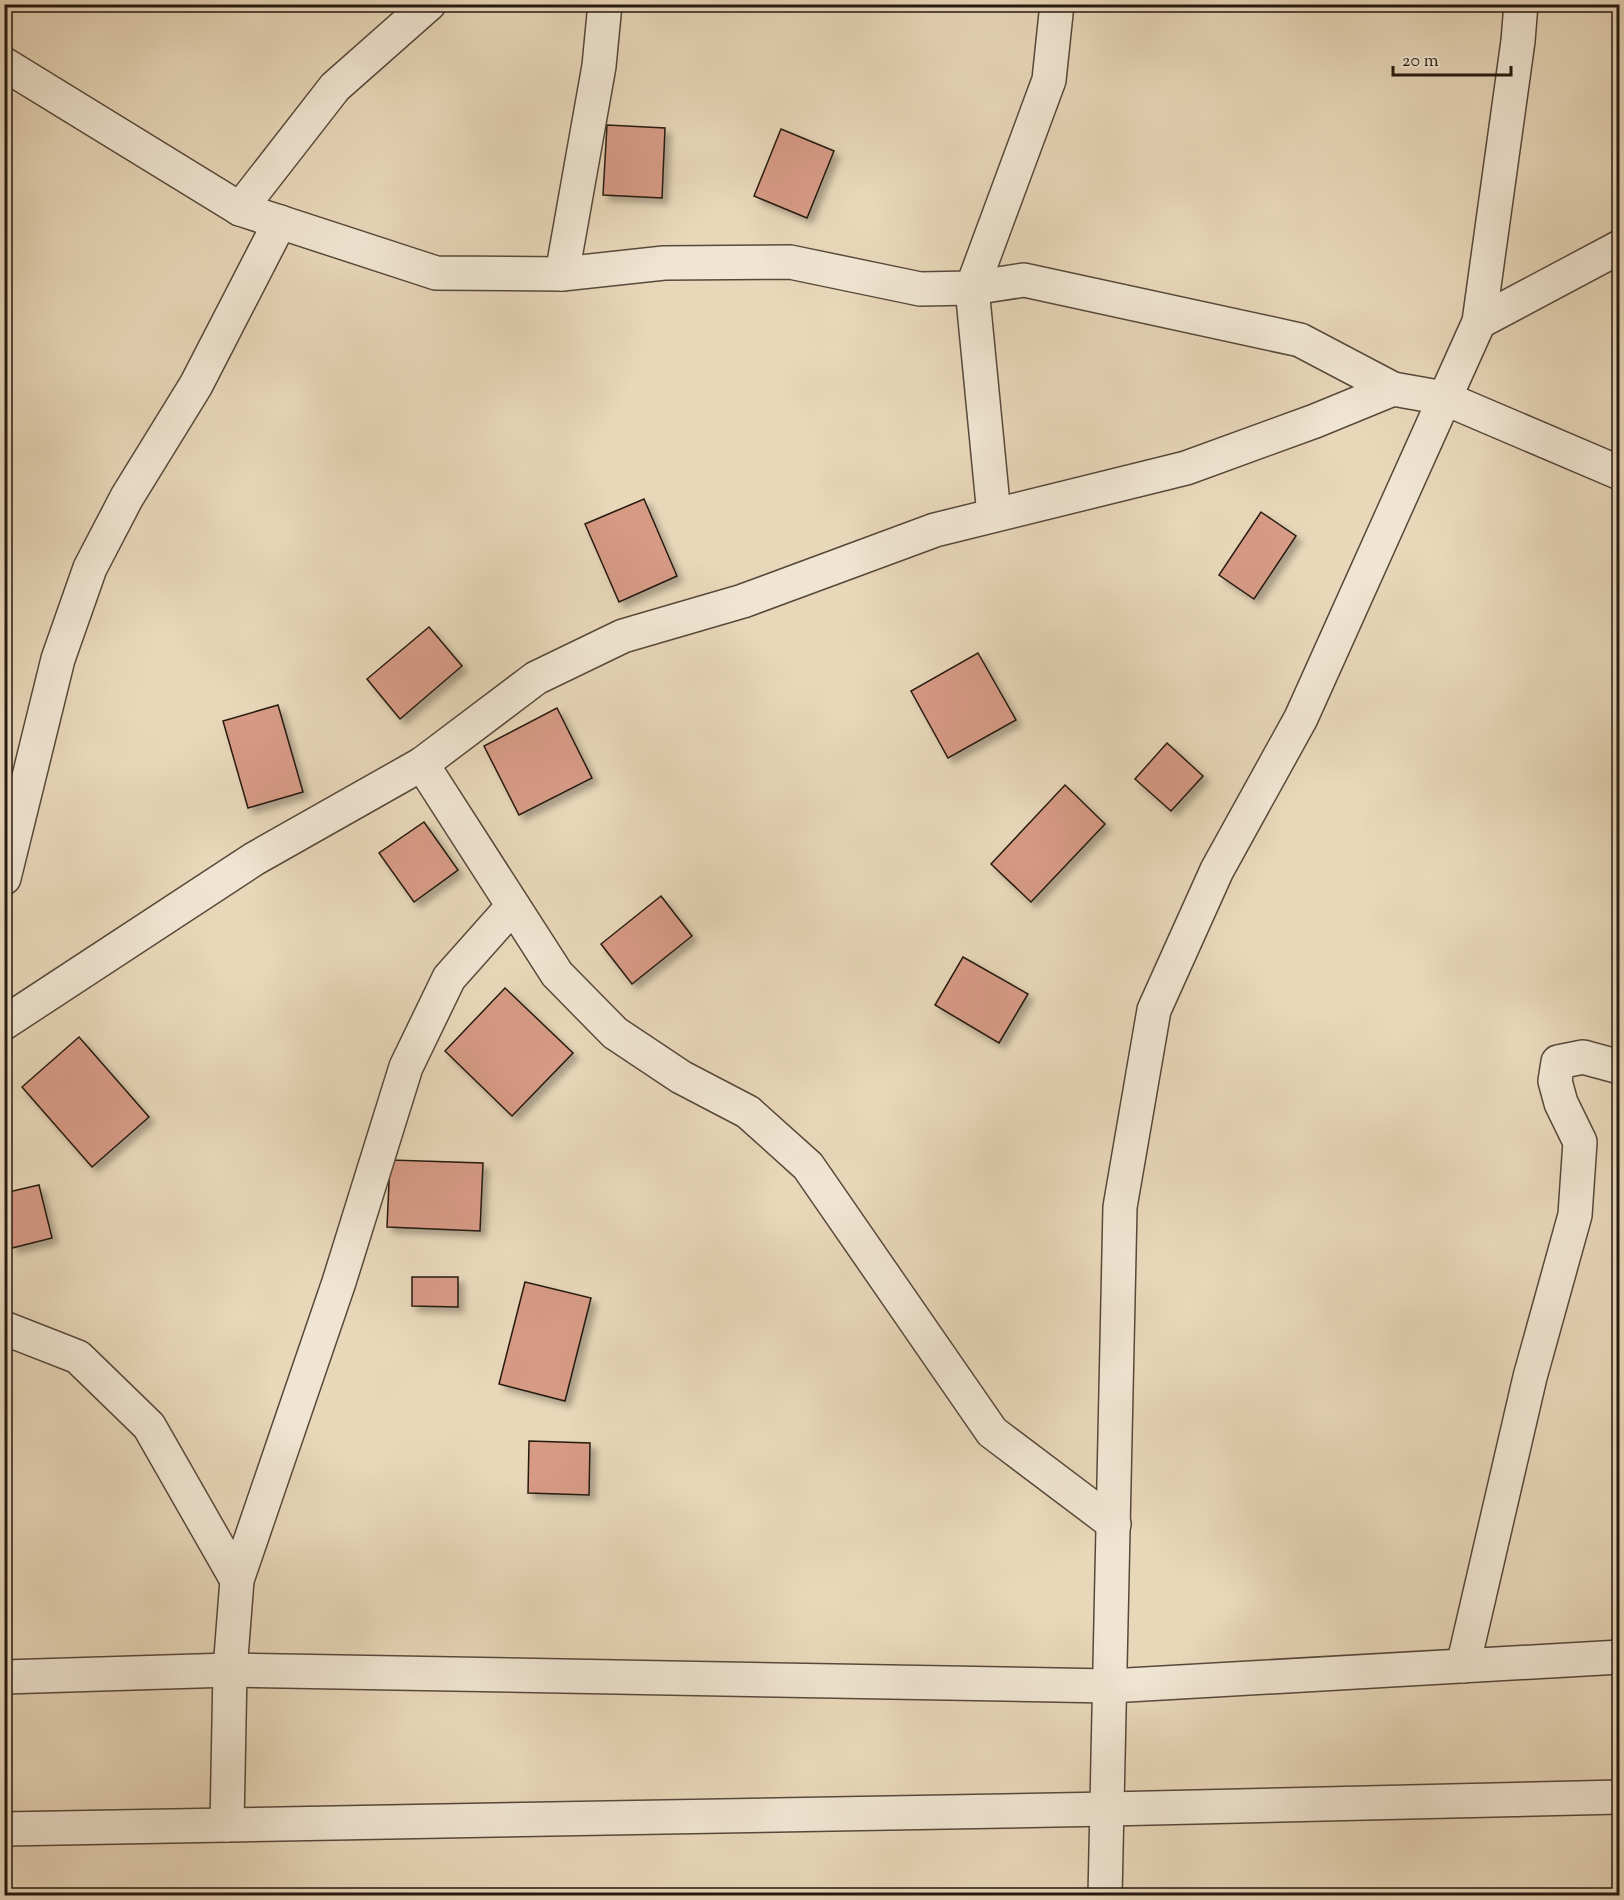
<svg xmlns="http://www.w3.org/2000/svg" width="1624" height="1900" font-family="'Sorts Mill Goudy',serif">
<defs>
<filter id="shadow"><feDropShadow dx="5.5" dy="5.5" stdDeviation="3" flood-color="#0004"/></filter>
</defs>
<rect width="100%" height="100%" fill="#e8d7b9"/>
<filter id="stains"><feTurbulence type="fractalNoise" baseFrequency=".00333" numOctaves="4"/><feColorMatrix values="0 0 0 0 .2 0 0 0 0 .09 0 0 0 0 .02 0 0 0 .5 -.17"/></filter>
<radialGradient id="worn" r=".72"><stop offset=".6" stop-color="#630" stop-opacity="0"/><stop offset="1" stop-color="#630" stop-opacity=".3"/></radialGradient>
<!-- building -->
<g fill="#d69a85" stroke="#271a11" stroke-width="1.5" filter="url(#shadow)">
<path d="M607 125 665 128 662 198 603 195Z"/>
<path d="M781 129 834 151 807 218 754 196Z"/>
<path d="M644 499 677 576 619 602 585 524Z"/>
<path d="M1261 512 1296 536 1254 599 1219 575Z"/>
<path d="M429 627 462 666 400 719 367 679Z"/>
<path d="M978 653 1016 720 948 758 911 691Z"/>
<path d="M278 705 303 792 248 808 223 721Z"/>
<path d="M557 708 592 778 519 815 484 746Z"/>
<path d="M1167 743 1203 776 1171 811 1135 779Z"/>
<path d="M1065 785 1105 824 1031 902 991 864Z"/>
<path d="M424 822 458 870 414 902 379 853Z"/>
<path d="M661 896 692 936 632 984 601 944Z"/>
<path d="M963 957 1028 994 999 1043 935 1005Z"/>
<path d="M505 988 573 1053 512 1116 445 1051Z"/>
<path d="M79 1037 149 1117 92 1167 22 1087Z"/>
<path d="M390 1160 483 1163 480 1231 387 1227Z"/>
<path d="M39 1185 52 1238 12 1248 4 1218V1193Z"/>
<path d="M412 1277H458V1307L412 1306Z"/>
<path d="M525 1282 591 1298 565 1401 499 1384Z"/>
<path d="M529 1441 590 1443 589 1495 528 1493Z"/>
</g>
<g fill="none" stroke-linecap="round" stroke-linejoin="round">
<!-- street casing -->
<g stroke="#57493b" stroke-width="36">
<g id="street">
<path d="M4 64 240 209 436 273 562 274 664 263 790 262 920 289 972 288 1024 280 1300 340 1393 389"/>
<path d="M240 209 335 87 429 4"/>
<path d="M562 274 599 66 605 4"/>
<path d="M1479 322 1620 247"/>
<path d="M994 515 972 288 1049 80 1057 4"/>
<path d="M422 764 557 974 615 1033 681 1077 748 1112 808 1166 992 1432 1114 1524"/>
<path d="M4 878 58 659 90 568 127 497 196 385 280 222"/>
<path d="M4 1023 254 859 422 764 536 678 623 636 743 601 935 530 1186 468 1315 421 1393 389 1444 398 1620 473"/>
<path d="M4 1328 78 1357 149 1426 237 1580"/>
<path d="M1463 1666 1530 1377 1575 1215 1580 1142 1561 1103 1555 1081 1558 1062 1583 1057 1620 1067"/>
<path d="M4 1677 230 1670 1110 1686 1620 1657"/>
<path d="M227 1825 230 1670 237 1580 339 1282 406 1067 449 978 513 906"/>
<path d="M4 1829 1108 1809 1620 1797"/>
<path d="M1105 1896 1120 1207 1154 1010 1217 870 1301 718 1479 322 1518 41 1521 4"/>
</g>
</g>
<!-- street -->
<use href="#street" stroke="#f0e5d2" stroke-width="33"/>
</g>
<!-- margin -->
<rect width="1624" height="1900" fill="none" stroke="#e8d7b9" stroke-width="24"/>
<rect x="6" y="6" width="1612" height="1888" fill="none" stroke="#271a11" stroke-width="3"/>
<rect x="12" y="12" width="1600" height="1876" fill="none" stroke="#271a11" stroke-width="1.5"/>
<!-- scale -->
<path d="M1393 66v9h118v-9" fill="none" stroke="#271a11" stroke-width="3"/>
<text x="1402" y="66" font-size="18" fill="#271a11" stroke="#f0e5d2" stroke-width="4.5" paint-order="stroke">20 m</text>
<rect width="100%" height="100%" filter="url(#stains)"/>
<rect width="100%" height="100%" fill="url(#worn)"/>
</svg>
